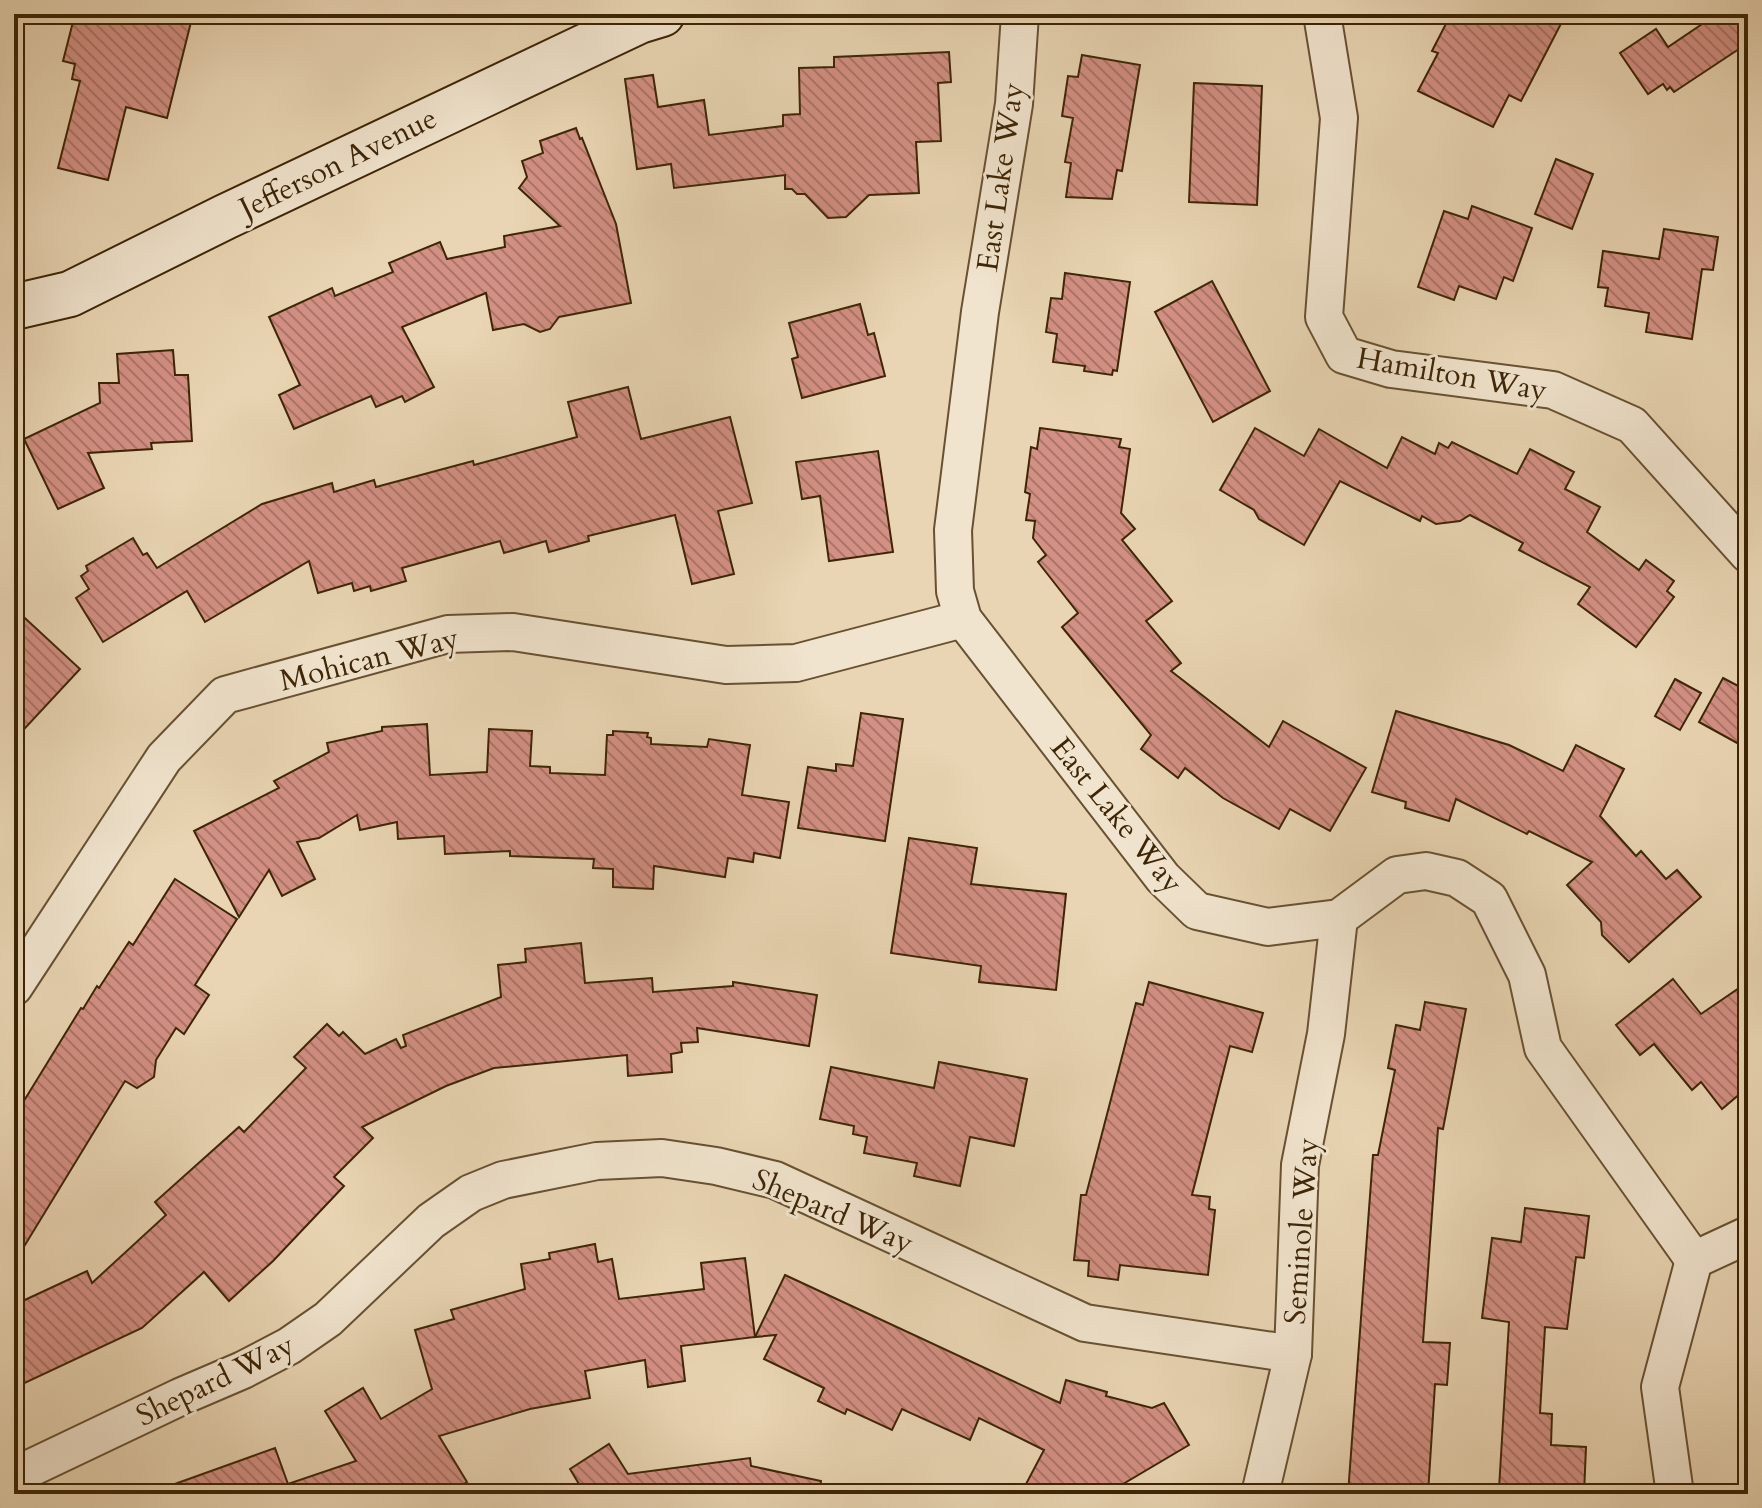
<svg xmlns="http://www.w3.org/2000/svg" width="1762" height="1508" font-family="Cardo,serif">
<defs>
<pattern id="building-back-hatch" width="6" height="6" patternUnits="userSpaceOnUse" patternTransform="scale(2)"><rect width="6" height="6" fill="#d39084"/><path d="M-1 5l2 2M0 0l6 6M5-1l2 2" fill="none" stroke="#ac756a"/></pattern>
</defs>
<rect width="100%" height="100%" fill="#e9d5b3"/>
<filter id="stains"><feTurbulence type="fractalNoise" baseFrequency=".0025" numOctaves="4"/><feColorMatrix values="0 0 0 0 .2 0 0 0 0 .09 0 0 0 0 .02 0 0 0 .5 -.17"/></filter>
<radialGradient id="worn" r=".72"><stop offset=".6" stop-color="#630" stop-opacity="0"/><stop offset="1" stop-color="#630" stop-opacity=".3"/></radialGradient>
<!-- building -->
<g fill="url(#building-back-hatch)" stroke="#3d2506" stroke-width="2">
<path d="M75 14H193L167 118 126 107 108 180 58 168 80 81 72 79 75 64 63 61Z"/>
<path d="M1451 14H1566L1521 101 1509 95 1493 127 1418 91 1438 53 1432 51Z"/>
<path d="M1717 14H1748V43L1674 92 1670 87 1667 90 1663 84 1648 94 1620 53 1656 29 1668 47Z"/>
<path d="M949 52 951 82 938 83 941 141 916 142 919 193 869 195 846 217 828 218 805 194H797L792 189H785V175L674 188 671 164 637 169 625 79 653 75 658 107 704 100 709 135 783 126V115L800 114 799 68 834 67V57Z"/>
<path d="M1082 55 1140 65 1122 171 1117 170 1112 199 1066 197 1071 163 1065 162 1073 118 1062 116 1068 76 1078 77Z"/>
<path d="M1194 83 1262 86 1257 205 1189 202Z"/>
<path d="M576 128 580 139 582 138 616 224 631 303 559 317 550 329 540 332 524 324 493 330 486 293 402 327 434 387 405 402 402 396 376 407 371 396 294 429 279 395 300 385 269 317 332 288 335 296 393 272 389 263 440 242 447 259 505 247 504 236 560 226 519 188 527 177 522 161 543 153 540 141Z"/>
<path d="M1556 159 1593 174 1572 229 1535 214Z"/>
<path d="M1472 206 1532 228 1513 281 1504 277 1496 299 1459 286 1454 300 1418 287 1444 211 1468 219Z"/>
<path d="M1664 229 1718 237 1713 270 1702 269 1692 339 1646 332 1649 313 1605 306 1608 288 1598 287 1603 251 1659 259Z"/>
<path d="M1065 273 1130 282 1117 371 1113 370 1112 375 1084 371 1085 366 1053 362 1057 334 1046 332 1051 298 1062 299Z"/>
<path d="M1212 281 1270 391 1213 422 1155 312Z"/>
<path d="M860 304 868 335 874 333 885 376 802 398 792 359 798 357 789 323Z"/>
<path d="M173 350 175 375H188L192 441 151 443 152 449 88 453 104 488 58 509 24 439 100 403 99 383H119L117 354Z"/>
<path d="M628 387 641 439 730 417 752 503 718 511 734 574 692 584 675 515 588 536 589 541 549 552 546 541 504 553 500 541 402 568 406 581 371 591 370 586 354 591 352 583 318 593 309 561 205 622 187 591 103 642 76 598 89 589 81 576 88 571 86 566 133 538 143 555 147 553 157 568 262 504 332 483 334 492 374 480 376 487 473 461 474 465 577 437 568 402Z"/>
<path d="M1040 428 1121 439 1119 447 1130 449 1121 513 1135 529 1122 540 1172 601 1146 621 1181 663 1171 671 1269 747 1283 721 1366 768 1330 831 1290 809 1279 829 1223 798 1185 768 1178 778 1141 749 1151 735 1062 627 1078 613 1038 562 1046 555 1033 538 1035 521 1026 520 1030 494 1025 492 1031 447 1037 449Z"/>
<path d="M1255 428 1304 456 1319 429 1387 468 1402 437 1435 454 1439 443 1448 448 1452 442 1517 474 1530 449 1574 472 1565 489 1600 507 1587 532 1639 570 1646 560 1674 581 1667 591 1674 597 1636 647 1578 604 1590 587 1519 550 1523 543 1470 515 1460 521 1436 524 1422 516 1420 521 1340 481 1304 545 1259 519 1254 510 1220 490Z"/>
<path d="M878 451 893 552 829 561 820 496 802 499 796 462Z"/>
<path d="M14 608 80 669 14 740Z"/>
<path d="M1723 678 1748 691V749L1699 722Z"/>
<path d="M1675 679 1701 693 1680 730 1655 716Z"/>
<path d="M1396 711 1509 745 1563 771 1576 745 1624 769 1600 816 1636 856 1641 851 1666 879 1677 870 1701 897 1629 962 1602 935 1601 922 1567 885 1592 862 1529 831 1527 834 1456 799 1449 821 1405 808 1406 802 1372 792Z"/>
<path d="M861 713 903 719 885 841 798 828 808 767 836 771V764L853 766Z"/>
<path d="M427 724 430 775 487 772 489 729 532 731 530 766 550 767V773L605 775 607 735H613V731L648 733 647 737 651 738V744L707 747 709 739 750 745 742 795 789 802 780 858 754 853 753 862 728 858 725 877 654 866 653 889 613 887V869L593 868 594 859 510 856V851L445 854 444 836 398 839 397 822 360 830 357 815 319 838 297 842 315 879 282 896 269 870 239 917 194 831 279 788 274 781 329 752 327 743 382 731V727Z"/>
<path d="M909 838 977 848 971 884 1066 894 1056 990 979 982 981 966 891 953Z"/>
<path d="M175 879 237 919 195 985 209 995 184 1034 176 1028 156 1060 154 1077 137 1088 125 1081 14 1263V1117L81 1008 83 1009 97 986 99 988 129 942 133 945Z"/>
<path d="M581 943 585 983 652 978 653 992 733 986V982L817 995 809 1046 697 1028 698 1042 681 1043 682 1052 671 1054 672 1072 628 1076 627 1055 494 1068 446 1086 362 1127 373 1138 334 1177 344 1186 273 1261 229 1301 204 1272 142 1328 14 1388V1305L87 1271 92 1283 166 1215 155 1202 239 1127 244 1132 306 1068 294 1057 327 1024 339 1036 343 1032 365 1054 396 1039 401 1048 406 1046 403 1035 501 997 498 965 526 962 525 949Z"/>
<path d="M1673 979 1701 1014 1748 982V1087L1722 1109 1701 1082 1692 1090 1654 1044 1640 1055 1616 1025Z"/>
<path d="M1149 982 1263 1013 1252 1052 1230 1046 1192 1195 1210 1197 1209 1209 1215 1210 1208 1275 1120 1265 1118 1280 1088 1276 1089 1261 1074 1260 1081 1195H1086L1136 1003 1143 1005Z"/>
<path d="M1425 1002 1466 1009 1443 1129 1438 1128 1423 1342 1450 1343 1447 1385 1435 1384 1428 1494H1348L1373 1155H1378L1395 1070 1388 1068 1396 1025 1420 1030Z"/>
<path d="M939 1062 1027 1079 1014 1146 970 1137 960 1186 914 1176 917 1163 864 1153 867 1137 853 1134 854 1126 820 1119 831 1067 934 1088Z"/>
<path d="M1525 1208 1589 1216 1584 1258 1576 1257 1567 1329 1545 1327 1540 1413 1552 1414 1551 1445 1586 1447 1584 1494 1499 1489 1509 1322 1482 1318 1492 1238 1521 1242Z"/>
<path d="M595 1244 598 1262 612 1259 619 1299 704 1289 701 1263 745 1258 755 1337 681 1346 685 1381 648 1387 645 1360 585 1371 590 1398 530 1409 439 1436 467 1482 448 1494H158V1490L275 1448 288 1484 356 1461 325 1411 363 1388 381 1419 432 1389 415 1330 454 1319 451 1310 525 1289 521 1264 550 1259 549 1253Z"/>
<path d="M785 1275 1060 1403 1066 1380 1107 1392 1106 1396 1152 1408 1164 1403 1189 1445 1106 1494H1046L1026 1484 1044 1450 979 1418 970 1440 902 1409 892 1430 847 1409 845 1414 818 1401 824 1388 764 1359 776 1335 755 1337Z"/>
<path d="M609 1444 628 1474 750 1458 751 1466 821 1481 819 1494H622V1487L611 1494H585L570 1469Z"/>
</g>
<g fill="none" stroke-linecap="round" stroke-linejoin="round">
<!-- street casing -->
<g stroke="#685131" stroke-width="40">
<g id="street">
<path d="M1020 14 1014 104 980 312 953 530 955 591 963 619 1163 878 1197 911 1268 927 1339 918 1397 875 1426 871 1457 878 1489 899 1527 975 1543 1048 1694 1260"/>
<path d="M1322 14 1339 118 1324 317 1344 355 1391 369 1553 390 1632 425 1748 554"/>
<path d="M14 987 164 758 225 695 448 634 513 632 726 665 796 663 963 619"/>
<path d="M14 1476 180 1397 243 1370 289 1346 328 1319 431 1221 471 1193 503 1180 597 1161 662 1158 716 1166 775 1180 1085 1323 1293 1354"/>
<path d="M1260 1494 1293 1354 1300 1165 1326 1034 1339 918"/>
<path d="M1675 1494 1660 1387 1694 1260 1748 1235"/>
</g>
</g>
<!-- secondary casing -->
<g stroke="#3d2506" stroke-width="48">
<path id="secondary" d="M14 307 70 294 225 217 639 21 662 14"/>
</g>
<!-- street -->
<use href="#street" stroke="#f1e4ce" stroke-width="36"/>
<!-- secondary -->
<use href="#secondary" stroke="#f1e4ce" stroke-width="44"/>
</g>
<g text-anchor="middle" stroke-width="6" stroke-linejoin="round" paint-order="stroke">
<!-- street labels -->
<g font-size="30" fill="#3d2506" stroke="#f1e4ce">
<text transform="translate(338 163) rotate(-26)" y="10">Jefferson Avenue</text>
<text transform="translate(1000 177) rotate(-82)" y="10">East Lake Way</text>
<text transform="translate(1452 374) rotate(10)" y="10">Hamilton Way</text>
<text transform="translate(369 659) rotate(-14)" y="10">Mohican Way</text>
<text transform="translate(1117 815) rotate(51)" y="10">East Lake Way</text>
<text transform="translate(833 1211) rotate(23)" y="10">Shepard Way</text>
<text transform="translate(1301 1231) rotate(-86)" y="10">Seminole Way</text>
<text transform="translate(215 1380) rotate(-26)" y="10">Shepard Way</text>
</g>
</g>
<!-- margin -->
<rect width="1762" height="1508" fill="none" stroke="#e9d5b3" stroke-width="48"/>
<rect x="16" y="16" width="1730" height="1476" fill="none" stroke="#3d2506" stroke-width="4"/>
<rect x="24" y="24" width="1714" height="1460" fill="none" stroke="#3d2506" stroke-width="2"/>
<rect width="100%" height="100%" filter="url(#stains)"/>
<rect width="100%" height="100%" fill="url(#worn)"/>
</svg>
